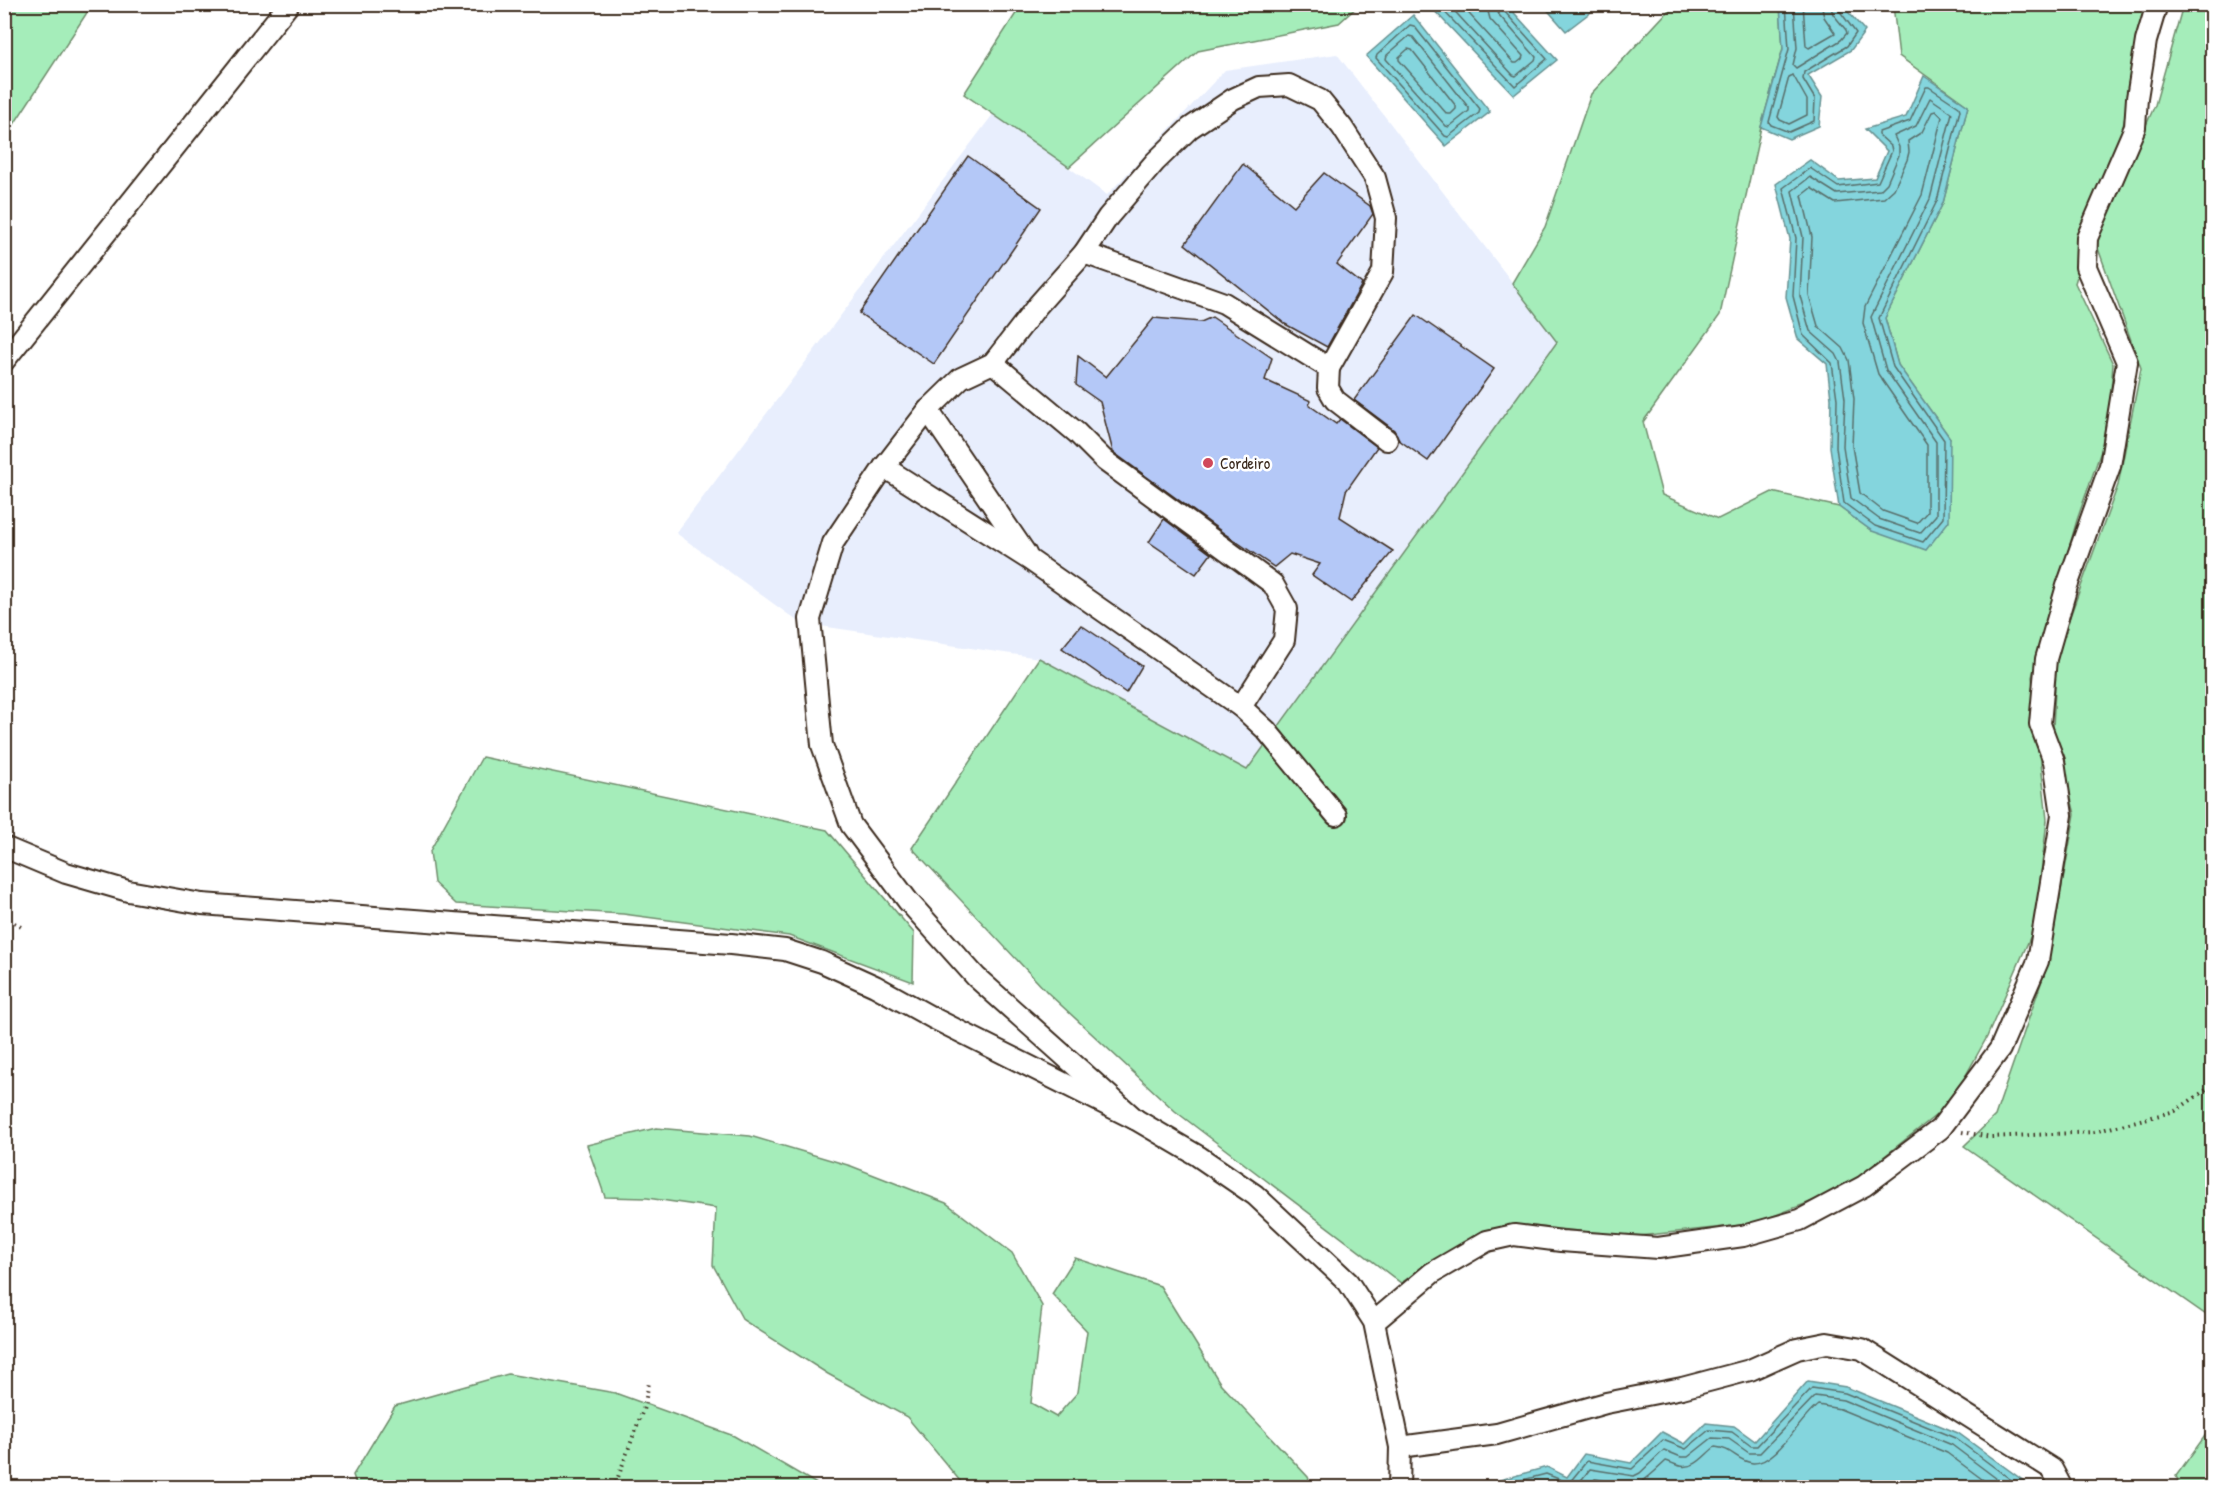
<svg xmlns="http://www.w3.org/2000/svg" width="2217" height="1492" font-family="'Patrick Hand',sans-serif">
<rect width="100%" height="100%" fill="#fff"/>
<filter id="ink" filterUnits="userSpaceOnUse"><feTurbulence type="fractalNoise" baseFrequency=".0167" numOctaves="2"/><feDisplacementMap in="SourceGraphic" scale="12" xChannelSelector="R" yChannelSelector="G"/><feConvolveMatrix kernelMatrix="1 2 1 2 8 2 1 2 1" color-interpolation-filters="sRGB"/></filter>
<g filter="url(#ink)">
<!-- built -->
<path fill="#e8eefd" d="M1337 54 1558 342 1247 770 1039 658 800 623 676 533 994 113 1107 195 1225 70Z"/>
<!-- green -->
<g fill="#a5edba" stroke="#708c6c" stroke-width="1.5">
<path d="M5 4 92 5 5 138 4 5Z"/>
<path d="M1022 4H1359V5L1339 23 1198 51 1069 167 964 94Z"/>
<path d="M1686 4 1780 5 1783 48 1761 127 1720 315 1643 422 1662 495 1718 519 1772 492 1839 507 1872 531 1950 438 1898 365 1885 318 1943 203 1968 106 1899 56 1893 5H2147L2122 132 2075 283 2113 364 2108 431 2077 520 2032 677 2047 820 2035 926 1987 1037 1950 1104 1842 1190 1752 1224 1629 1237 1524 1225 1479 1233 1401 1283 1175 1111 1048 993 912 848 1039 658 1247 770 1557 342 1512 283 1545 227 1591 94 1670 9Z"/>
<path d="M2183 5H2212V1319L1964 1146 1995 1116 2048 963 2075 814 2053 727 2057 652 2118 485 2141 368 2095 240 2155 105Z"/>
<path d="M482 757 827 830 914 933 913 982 789 936 623 914 456 904 434 883 430 851Z"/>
<path d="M656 1128 750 1136 851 1166 946 1203 1012 1253 1042 1306 1031 1403 1056 1417 1078 1392 1087 1331 1052 1294 1075 1258 1160 1286 1220 1383 1308 1477 1312 1487H965L907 1417 828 1374 743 1320 713 1265 716 1208 647 1198 605 1197 587 1145Z"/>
<path d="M508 1374 615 1393 734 1436 822 1487H357L353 1475 395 1406Z"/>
<path d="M2212 1426V1487H2181L2176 1476Z"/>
</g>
<!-- water -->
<g fill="#84d5dd" stroke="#679191" stroke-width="1.5">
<path d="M1429 5H1507L1557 60 1514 95Z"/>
<path d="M1543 5H1600L1566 31Z"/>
<path d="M1780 5H1842L1865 31 1851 50 1808 75 1822 97 1819 126 1789 139 1761 127 1783 49Z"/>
<path d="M1413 15 1490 112 1446 146 1366 56Z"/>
<path d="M1924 76 1968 106 1943 203 1885 318 1898 365 1950 438 1949 521 1926 550 1872 531 1839 507 1830 447 1831 399 1827 364 1798 339 1786 297 1790 239 1776 184 1810 160 1839 181 1875 178 1887 151 1865 129 1906 117Z"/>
<path d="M1808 1381 1846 1387 1958 1433 2032 1487 1504 1488 1500 1480 1547 1467 1567 1477 1584 1454 1631 1463 1662 1432 1685 1444 1706 1423 1734 1426 1755 1441Z"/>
</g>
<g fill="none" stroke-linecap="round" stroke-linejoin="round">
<!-- shore -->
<g stroke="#586e6a" stroke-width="1.5">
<path d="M1437 4 1515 86 1547 59 1504 11 1503 4"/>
<path d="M1448 4 1513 75 1516 76 1535 60 1536 57 1499 15 1495 4"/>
<path d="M1460 4 1514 63H1517L1522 59 1523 56 1490 19 1486 4"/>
<path d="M1786 4 1789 49 1769 122 1771 125 1789 132 1814 121 1815 99 1803 79 1804 72 1847 46 1856 33 1839 10 1838 4"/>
<path d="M1794 4 1797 48 1793 65 1796 68 1841 40 1847 33 1846 30 1833 14 1830 4"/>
<path d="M1803 4 1806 46 1809 48 1835 33 1824 17 1821 4"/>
<path d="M1410 25 1414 26 1480 109 1479 113 1448 137 1445 136 1376 58 1377 55Z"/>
<path d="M1409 36 1413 37 1469 108V111L1449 127 1446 126 1386 59 1387 55Z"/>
<path d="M1408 49 1412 50 1456 106V109L1451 114H1447L1399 60V57Z"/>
<path d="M1793 75 1807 100V115L1789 124 1780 120 1778 117 1789 77Z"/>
<path d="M1926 87H1929L1959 107 1960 110 1937 201 1879 318 1893 367 1944 440 1943 518 1923 542 1875 526 1844 503 1836 447 1837 399 1832 363 1803 335 1793 296 1796 238 1783 188 1810 168 1838 187 1878 182 1892 151 1891 146 1879 135V132L1910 121Z"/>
<path d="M1930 98 1952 113 1930 199 1871 317 1886 370 1936 442V515L1920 533 1879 519 1851 498 1843 446 1845 399 1840 362 1836 354 1810 331 1800 296 1803 237 1792 191 1810 177 1837 194 1880 190 1887 183 1899 155V147L1894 136 1916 126Z"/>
<path d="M1936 111 1942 117 1922 195 1865 307 1863 323 1878 374 1927 445V512L1917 523 1883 511 1860 493 1852 446 1854 399 1849 360 1843 348 1818 326 1809 295 1812 237 1802 195 1811 188 1835 203 1884 198 1894 189 1907 160 1909 152 1908 141 1922 132 1932 112Z"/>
<path d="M1509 1488 1511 1483 1546 1474 1569 1483 1587 1461 1632 1469 1663 1440 1686 1449 1709 1430 1732 1432 1751 1446H1757L1812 1388 1845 1393 1955 1438 2022 1488"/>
<path d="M1575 1488 1590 1469 1634 1476 1640 1473 1664 1450 1681 1457H1688L1712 1438 1729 1439 1749 1453H1760L1815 1396 1843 1400 1952 1445 2009 1488"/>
<path d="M1587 1488 1595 1479C1638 1486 1633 1492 1666 1461 1670 1462 1675 1465 1680 1466 1696 1469 1704 1455 1715 1447 1732 1448 1738 1462 1753 1463 1777 1464 1800 1418 1818 1405L1840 1409 1947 1453 1994 1488"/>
</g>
</g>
<!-- building -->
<g fill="#b4c8f7" stroke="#3b2a1e" stroke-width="1.5">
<path d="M968 156 1041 208 934 364 859 313Z"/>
<path d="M1243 164 1294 206 1324 173 1370 206 1373 214 1337 264 1362 284 1327 347 1285 324 1185 244Z"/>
<path d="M1416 315 1494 369 1428 461 1399 440 1394 430 1354 400Z"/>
<path d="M1212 317 1272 358 1265 380 1311 401 1309 405 1336 424 1340 419 1377 447 1346 491 1340 517 1393 551 1351 602 1312 575 1320 564 1290 554 1274 567 1225 534 1113 452 1100 402 1076 385 1078 356 1106 377 1154 318 1201 322Z"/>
<path d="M1164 519 1211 554 1196 574 1149 542Z"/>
<path d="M1081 625 1142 666 1126 693 1062 648Z"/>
</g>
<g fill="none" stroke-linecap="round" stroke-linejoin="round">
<!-- minor casing -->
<g stroke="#3b2a1e" stroke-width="24">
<g id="minor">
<path d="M1084 253 1224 303 1329 368 1328 388 1335 400 1387 440"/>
<path d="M4 361 289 4"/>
<path d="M993 363 1077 433 1105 461 1273 584 1287 609 1284 640 1241 707"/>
<path d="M928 410 1026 554"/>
<path d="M884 467 1030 560 1241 707 1266 730 1336 815"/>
<path d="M4 847 66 873 128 891 202 904 731 944 785 950 822 962 875 986 933 1018 1135 1119 1198 1156 1255 1195 1348 1282 1374 1322 1400 1447 1399 1488"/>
<path d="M1135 1119 976 977 908 901 851 825 822 745 810 619 833 543 884 467 928 410 961 378 993 363 1038 305 1084 253 1108 217 1155 162 1190 128 1233 99 1259 87 1289 85 1320 100 1342 127 1375 178 1386 218 1383 272 1329 368"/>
<path d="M1374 1322 1432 1273 1487 1241 1514 1235 1561 1241 1658 1248 1743 1236 1800 1220 1864 1186 1940 1129 2000 1049 2038 961 2062 815 2054 761 2040 724 2046 659 2067 586 2110 466 2127 362 2086 267 2087 238 2135 127 2137 98 2146 41 2157 4"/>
<path d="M1400 1447 1497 1434 1606 1403 1682 1388 1750 1370 1797 1349 1827 1343 1862 1349 2052 1469 2062 1488"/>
</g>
</g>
<!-- path -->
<g stroke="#3b2a1e" stroke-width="4" stroke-dasharray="1.5 4.5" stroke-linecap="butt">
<path d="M4 917 21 927"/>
<path d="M1962 1132 1991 1137 2094 1132 2175 1111 2212 1086"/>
<path d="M614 1488 644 1407 649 1383"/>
</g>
<!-- minor -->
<use href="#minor" stroke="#fff" stroke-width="20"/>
</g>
</g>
<!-- markers -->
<circle fill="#d1495b" stroke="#fff" stroke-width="2" cx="1208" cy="463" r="6"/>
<g text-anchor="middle" stroke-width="5" stroke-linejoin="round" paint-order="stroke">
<!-- poi labels -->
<g font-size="16" fill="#3b2a1e" stroke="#fff" text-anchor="start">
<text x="1220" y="469">Cordeiro</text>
</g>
</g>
<!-- margin -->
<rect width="2217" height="1492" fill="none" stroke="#fff" stroke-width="24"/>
<rect x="12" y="12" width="2193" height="1468" fill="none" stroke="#3b2a1e" stroke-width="2" filter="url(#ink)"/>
</svg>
